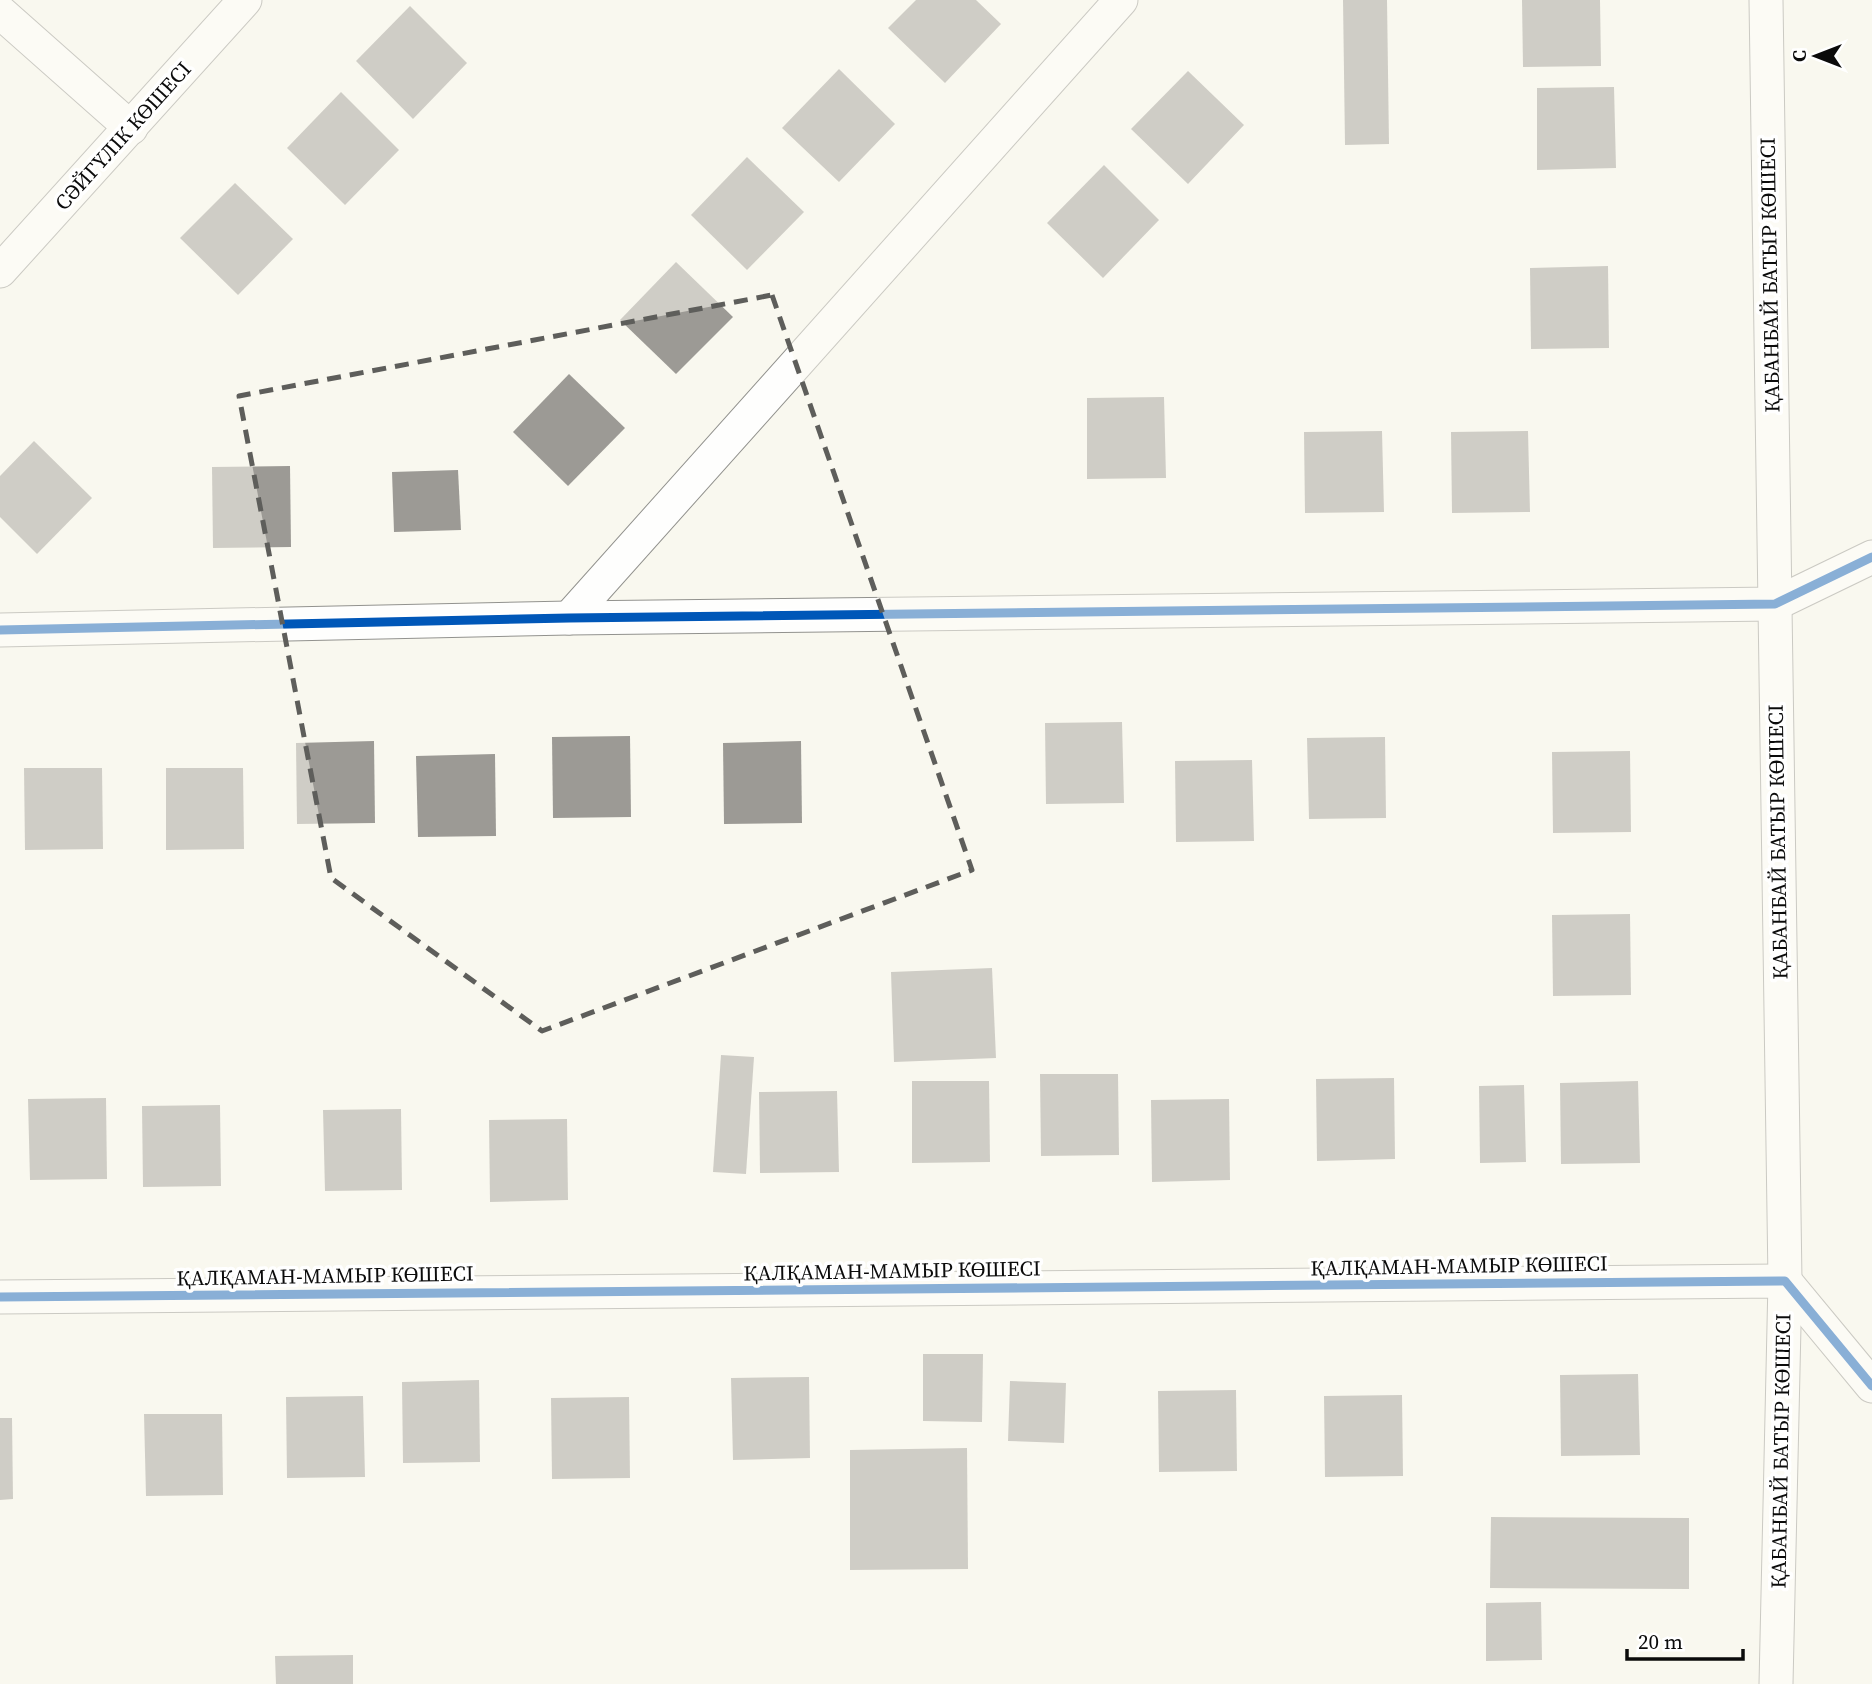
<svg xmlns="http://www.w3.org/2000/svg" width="1872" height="1684" font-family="'Source Serif 4',serif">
<rect width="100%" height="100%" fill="#f9f8ef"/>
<!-- building -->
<g fill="#9c9a95">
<path d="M916 0H976L1001 24 945 83 888 28Z"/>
<path d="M1343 0H1387L1389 144 1345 145Z"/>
<path d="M1522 0H1600L1601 66 1523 67Z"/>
<path d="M410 6 467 63 413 119 356 61Z"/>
<path d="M839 69 895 124 839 182 782 128Z"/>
<path d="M1188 71 1244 125 1188 184 1131 129Z"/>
<path d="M1614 87 1616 168 1537 170V88Z"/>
<path d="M341 92 399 150 345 205 287 148Z"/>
<path d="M747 157 804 212 747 270 691 215Z"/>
<path d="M1104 165 1159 220 1103 278 1047 223Z"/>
<path d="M235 183 293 239 238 295 180 238Z"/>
<path d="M676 262 733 317 676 374 620 320Z"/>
<path d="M1608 266 1609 348 1531 349 1530 268Z"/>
<path d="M569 374 625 428 568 486 513 432Z"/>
<path d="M1164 397 1166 478 1087 479V398Z"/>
<path d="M1382 431 1384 512 1305 513 1304 432Z"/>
<path d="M1528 431 1530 512 1452 513 1451 432Z"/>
<path d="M34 441 92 498 37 554 0 517V476Z"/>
<path d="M290 466 291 547 213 548 212 467Z"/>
<path d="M458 470 461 530 394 532 392 472Z"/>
<path d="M1122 722 1124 803 1046 804 1045 723Z"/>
<path d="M630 736 631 817 553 818 552 737Z"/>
<path d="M1385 737 1386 818 1309 819 1307 738Z"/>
<path d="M374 741 375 823 297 824 296 743Z"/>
<path d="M801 741 802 823 724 824 723 743Z"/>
<path d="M1630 751 1631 832 1553 833 1552 752Z"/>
<path d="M495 754 496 836 418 837 416 756Z"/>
<path d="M1252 760 1254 841 1176 842 1175 761Z"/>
<path d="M24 768H102L103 849 25 850Z"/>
<path d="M166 768H243L244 849 166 850Z"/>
<path d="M1630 914 1631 995 1553 996 1552 915Z"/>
<path d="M992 968 996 1058 894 1062 891 972Z"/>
<path d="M721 1055 754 1057 746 1174 713 1172Z"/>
<path d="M1040 1074H1118L1119 1155 1041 1156Z"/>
<path d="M1394 1078 1395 1159 1317 1161 1316 1079Z"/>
<path d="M912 1081H989L990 1162 912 1163Z"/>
<path d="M1638 1081 1640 1163 1561 1164 1560 1083Z"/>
<path d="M1524 1085 1526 1162 1480 1163 1479 1086Z"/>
<path d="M837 1091 839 1172 760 1173 759 1092Z"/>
<path d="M106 1098 107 1179 30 1180 28 1099Z"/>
<path d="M1229 1099 1230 1180 1152 1182 1151 1100Z"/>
<path d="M220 1105 221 1186 143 1187 142 1106Z"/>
<path d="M401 1109 402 1190 325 1191 323 1110Z"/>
<path d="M567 1119 568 1200 490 1202 489 1120Z"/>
<path d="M923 1354H983L982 1422 923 1421Z"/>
<path d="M1638 1374 1640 1455 1561 1456 1560 1375Z"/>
<path d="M809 1377 810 1458 733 1460 731 1378Z"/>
<path d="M479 1380 480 1462 403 1463 402 1382Z"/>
<path d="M1010 1381 1066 1383 1064 1443 1008 1441Z"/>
<path d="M1236 1390 1237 1471 1159 1472 1158 1391Z"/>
<path d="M1402 1395 1403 1476 1325 1477 1324 1396Z"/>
<path d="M363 1396 365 1477 287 1478 286 1397Z"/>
<path d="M629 1397 630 1478 552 1479 551 1398Z"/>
<path d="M144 1414H222L223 1495 146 1496Z"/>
<path d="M0 1418H12L13 1499 0 1500Z"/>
<path d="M967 1448 968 1569 850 1570V1450Z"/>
<path d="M1491 1517 1689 1518V1589L1490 1588Z"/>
<path d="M1541 1602 1542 1660 1486 1661V1603Z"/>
<path d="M353 1655V1684H276L275 1656Z"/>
</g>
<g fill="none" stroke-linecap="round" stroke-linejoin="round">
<!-- street casing -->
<g stroke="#92928e" stroke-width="35">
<g id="street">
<path d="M1766 0 1785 1281 1776 1684"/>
<path d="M0 12 131 128"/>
<path d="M0 271 245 0"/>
<path d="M569 618 1121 0"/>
<path d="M0 630 569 618 1775 604 1872 557"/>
<path d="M0 1297 1785 1281 1872 1386"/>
</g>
</g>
<!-- street -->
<use href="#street" stroke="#fefefd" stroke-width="33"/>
<!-- cycleway casing -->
<g stroke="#fff" stroke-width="13">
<g id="cycleway">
<path d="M0 630 569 618 1775 604 1872 557"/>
<path d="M0 1297 1785 1281 1872 1386"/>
</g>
</g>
<!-- cycleway -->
<use href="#cycleway" stroke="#0057b8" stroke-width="9"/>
</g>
<!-- marked area -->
<path d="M0 0H1872V1684H0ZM772 295 972 870 542 1031 331 878 239 396Z" fill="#f9f8ef" fill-opacity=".55" fill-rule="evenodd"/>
<path fill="none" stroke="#5e5e5b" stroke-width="5" stroke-dasharray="14 9" stroke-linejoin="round" d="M772 295 972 870 542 1031 331 878 239 396Z"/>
<g text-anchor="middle" stroke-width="7" stroke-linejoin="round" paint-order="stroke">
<!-- street labels -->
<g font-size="21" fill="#0b0b0b" stroke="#fff">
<text transform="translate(123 136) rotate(-48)" y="7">СӘЙГҮЛІК КӨШЕСІ</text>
<text transform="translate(1770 275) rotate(-91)" y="7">ҚАБАНБАЙ БАТЫР КӨШЕСІ</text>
<text transform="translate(1778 842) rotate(-91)" y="7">ҚАБАНБАЙ БАТЫР КӨШЕСІ</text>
<text transform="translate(1459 1266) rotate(-1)" y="7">ҚАЛҚАМАН-МАМЫР КӨШЕСІ</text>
<text transform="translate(892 1271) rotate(-1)" y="7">ҚАЛҚАМАН-МАМЫР КӨШЕСІ</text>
<text transform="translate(325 1276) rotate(-1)" y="7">ҚАЛҚАМАН-МАМЫР КӨШЕСІ</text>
<text transform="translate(1781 1451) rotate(-89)" y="7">ҚАБАНБАЙ БАТЫР КӨШЕСІ</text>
</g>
</g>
<!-- north arrow -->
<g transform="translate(1816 56) rotate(270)" stroke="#ffffff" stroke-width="5" paint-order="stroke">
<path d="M0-5L12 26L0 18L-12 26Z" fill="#0b0b0b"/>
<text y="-10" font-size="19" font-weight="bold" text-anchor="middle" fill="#0b0b0b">С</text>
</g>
<!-- scale -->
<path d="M1627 1649v10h116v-10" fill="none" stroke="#0b0b0b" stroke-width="3.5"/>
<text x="1638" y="1649" font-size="21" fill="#0b0b0b" stroke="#ffffff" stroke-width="5" paint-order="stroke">20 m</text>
</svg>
